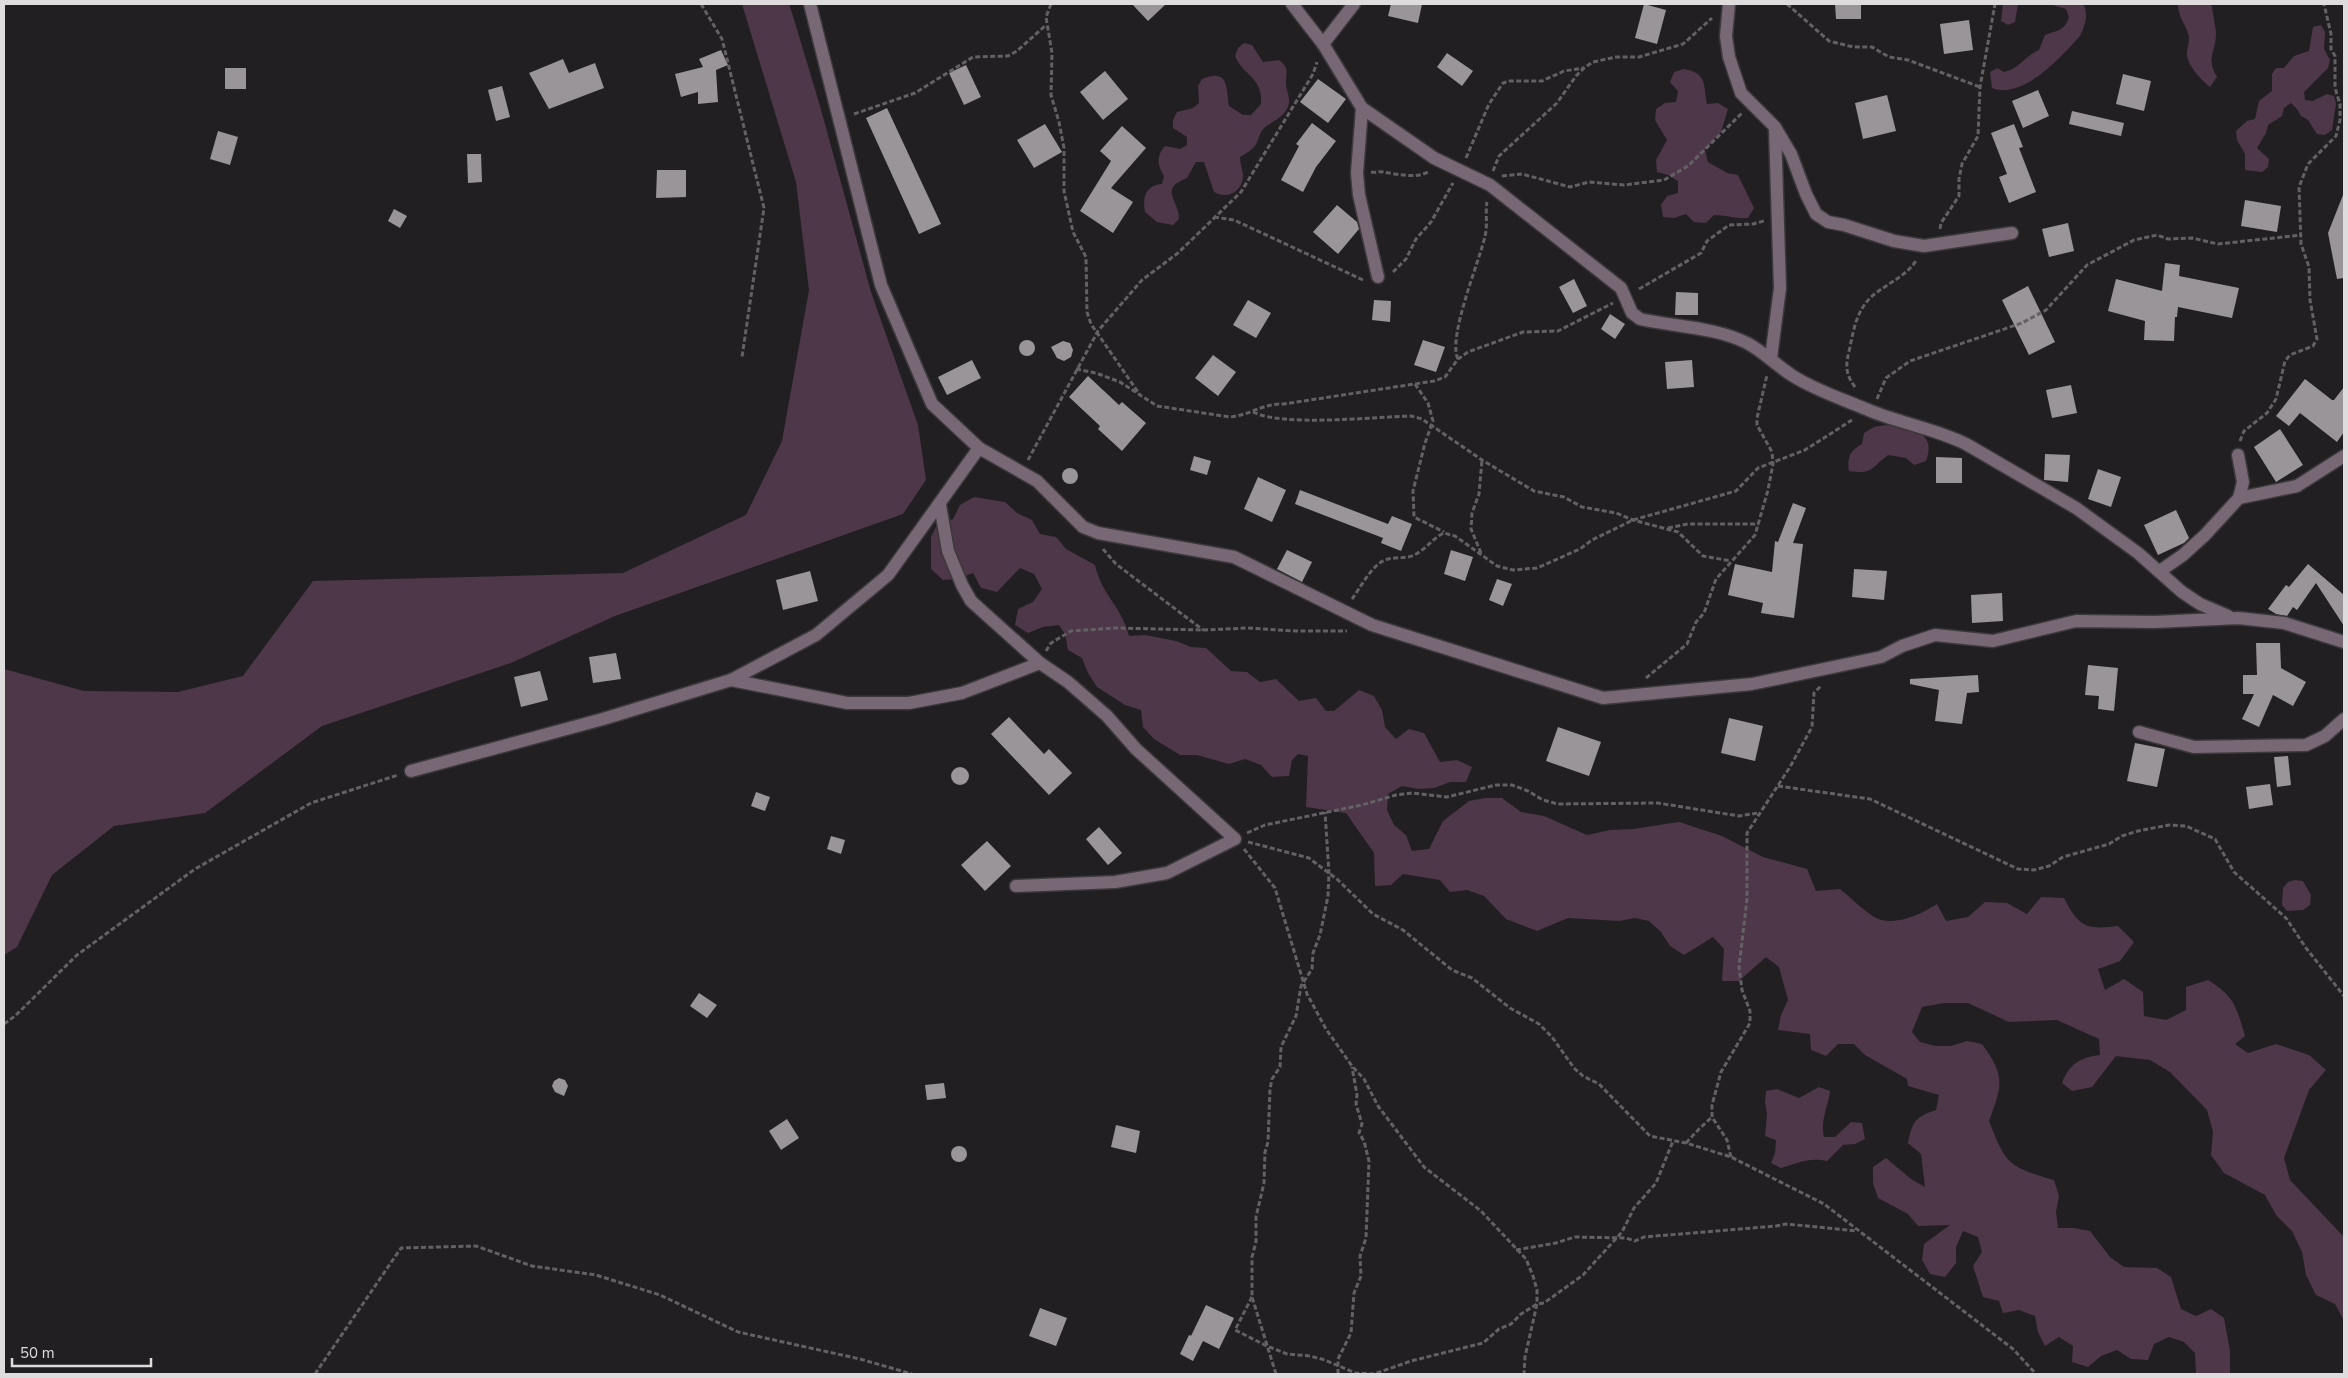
<svg xmlns="http://www.w3.org/2000/svg" width="2348" height="1378" font-family="'Nunito Sans',sans-serif">
<rect width="100%" height="100%" fill="#221f22"/>
<!-- green -->
<g fill="#4d3748">
<path d="M742 4H789L793 16 820 106 871 292 918 425 926 480 903 514 615 616 511 663 322 726 205 813 114 826 52 875 17 947 4 955V669L84 691 178 692 243 676 313 581 623 573 746 515 782 441 809 290 796 182Z"/>
<path d="M2003 4H2018L2015 22 2008 25 2001 21Z"/>
<path d="M2049 4H2083C2089 14 2085 26 2080 36 2061 57 2023 100 1992 88L1990 72 1997 68 2004 72C2018 70 2025 56 2039 50L2045 35C2057 30 2064 32 2069 17L2066 9Z"/>
<path d="M2178 4H2210L2212 7C2213 16 2216 26 2216 35 2215 54 2206 58 2217 77L2210 87C2202 81 2189 67 2187 56 2186 49 2191 41 2188 33 2184 22 2178 16 2178 4Z"/>
<path d="M2321 25 2325 32 2324 49 2330 60 2328 68 2304 92 2305 100 2313 101 2327 94 2334 96 2336 104 2332 130 2325 135 2317 134 2308 120 2301 116 2297 109 2291 103 2284 108 2282 116 2268 125 2266 133 2257 148 2269 159 2268 167 2262 172 2245 170V154L2237 140 2236 131 2247 121 2255 119 2259 101 2272 91V74L2276 68H2284L2294 56 2309 51 2313 27Z"/>
<path d="M1244 43 1252 45 1263 62 1279 60C1288 67 1287 70 1286 80 1285 88 1290 95 1289 103 1286 117 1274 120 1264 128 1258 134 1259 143 1253 148 1249 152 1244 154 1240 157 1240 163 1242 168 1243 174 1244 191 1227 200 1214 192L1204 162H1196L1187 178C1158 189 1179 200 1179 219L1173 225 1157 222 1145 212C1142 197 1146 185 1162 184L1164 176C1157 165 1156 156 1165 146L1180 149 1187 145V137L1173 128V120L1177 112 1193 108 1199 103 1198 86 1202 79C1229 68 1226 87 1229 106L1243 115H1251L1261 104C1263 77 1244 77 1235 56L1238 48Z"/>
<path d="M1684 69C1708 74 1703 84 1707 104L1718 103 1728 109 1721 132 1705 150 1708 162 1727 173 1738 175 1754 208 1748 218C1736 219 1726 215 1714 215L1706 223 1694 222 1686 214 1674 218 1663 217 1661 205 1667 196 1678 193V181L1668 175 1657 172 1656 160 1667 140 1655 120 1656 109 1665 103 1676 102 1678 91 1670 82 1674 72Z"/>
<path d="M1885 425C1909 427 1938 431 1926 461L1914 465 1906 458 1888 455C1871 468 1872 475 1849 471 1847 457 1850 451 1862 444L1864 433 1874 427Z"/>
<path d="M974 497 1005 502 1017 513 1032 520 1040 534 1056 537 1066 549 1095 565C1102 596 1121 605 1129 636L1145 635 1176 641 1191 647 1206 648 1231 671 1247 672 1260 682 1276 679 1299 701 1316 698 1326 711H1334L1359 690 1374 696 1382 710 1385 727 1396 739 1409 729 1424 733 1440 762 1457 760 1472 767 1466 782H1450L1434 788 1418 789 1402 786 1388 794 1387 810 1394 825 1406 835 1412 851 1429 849 1443 821 1469 801 1485 798H1502L1521 812 1544 816 1587 835 1610 830 1633 829 1679 822 1722 836 1763 857 1807 869 1816 891 1840 889C1851 898 1862 909 1874 917 1892 928 1922 914 1937 904L1946 921 1968 917 1985 902 2007 903 2027 914 2041 897 2064 898C2079 927 2086 930 2118 926L2134 942 2120 961 2098 969 2105 990 2124 979 2143 992 2144 1016 2166 1020 2186 1010V987L2208 980C2235 997 2236 1006 2245 1036L2235 1044 2248 1053 2276 1044 2309 1055 2326 1070 2309 1090 2284 1158 2290 1180 2344 1237V1321L2335 1304 2316 1295 2306 1275 2302 1252 2292 1231 2276 1215 2265 1195 2224 1173 2211 1155 2213 1132 2207 1110 2170 1072 2150 1060 2116 1056 2092 1087 2072 1091 2062 1083C2069 1064 2081 1057 2100 1055L2099 1039 2057 1020 2009 1022 1968 1003H1944L1922 1007 1912 1032 1920 1042 1936 1046H1951L1967 1041 1982 1044C2006 1077 2002 1085 1989 1121 2006 1165 2009 1167 2054 1180L2059 1196 2056 1212 2058 1228H2074L2090 1231 2110 1257 2124 1267 2157 1268 2171 1277 2181 1309 2196 1316 2211 1309 2224 1318 2230 1351V1374H2196L2195 1353 2184 1342 2169 1337 2154 1344 2148 1360 2131 1359 2117 1350 2101 1356 2088 1367 2072 1362 2073 1346 2059 1337 2045 1346 2038 1332 2035 1316 2019 1310 2003 1313 1999 1301 1983 1297 1973 1266 1982 1252 1978 1237 1963 1231 1956 1247V1263L1945 1277 1930 1274 1922 1260 1924 1244 1950 1225 1918 1226 1908 1214 1878 1198 1873 1183V1167L1886 1158 1911 1179 1925 1187 1921 1154 1908 1143C1912 1122 1915 1117 1936 1110L1939 1095 1908 1086 1907 1079 1865 1055 1854 1044H1838L1826 1056 1811 1050 1810 1034 1778 1030 1781 1015 1788 1000 1779 967 1766 957 1739 981H1722L1724 949 1713 937 1684 955 1670 946 1661 932 1649 921 1635 918 1619 921 1568 918 1537 931 1506 919 1484 896 1467 890 1450 892 1440 880 1403 874 1391 885 1375 886 1374 853 1346 813 1306 807 1308 756 1298 754 1292 760 1289 776 1272 777 1261 765 1245 759 1229 764 1197 755H1180L1154 739 1143 727 1141 710 1125 705 1097 687 1088 673 1082 658 1068 650 1065 634 1059 625 1043 627 1028 633 1015 625 1018 609 1033 602 1042 589 1034 574 1020 568 997 592 981 588 973 573 958 579 943 580 931 569V537L938 523 953 519 960 505Z"/>
<path d="M2295 880 2303 881 2311 895 2310 905 2303 910 2287 911 2282 905 2283 888 2288 882Z"/>
<path d="M1819 1087 1830 1091C1828 1107 1820 1121 1824 1137H1835L1851 1122 1862 1123 1865 1139 1855 1144 1843 1145 1827 1161C1809 1157 1798 1163 1781 1168L1771 1163 1775 1153 1776 1140 1765 1136 1767 1114 1765 1102 1766 1091 1777 1089 1799 1098Z"/>
</g>
<!-- building -->
<g fill="#999598">
<path d="M1132 4H1166L1148 21Z"/>
<path d="M1391 4H1422L1418 23 1388 16Z"/>
<path d="M1644 4 1666 10 1657 44 1635 38Z"/>
<path d="M1835 4H1861V19H1836Z"/>
<path d="M1969 20 1973 50 1944 54 1940 24Z"/>
<path d="M721 50 728 65 716 70 718 102 698 104V92L681 97 675 74 703 67 699 59Z"/>
<path d="M1447 53 1473 71 1462 86 1437 67Z"/>
<path d="M563 59 569 73 595 63 604 88 549 109 529 73Z"/>
<path d="M966 65 981 97 964 105 949 73Z"/>
<rect x="225" y="68" width="21" height="21"/>
<path d="M1105 71 1128 99 1103 120 1080 92Z"/>
<path d="M2123 74 2151 81 2144 111 2116 104Z"/>
<path d="M1318 79 1346 99 1328 123 1300 102Z"/>
<path d="M502 86 510 117 496 121 488 90Z"/>
<path d="M2038 90 2049 116 2023 128 2012 101Z"/>
<path d="M1887 95 1896 131 1863 139 1855 103Z"/>
<path d="M887 108 941 224 919 234 866 118Z"/>
<path d="M2072 111 2124 123 2121 136 2069 124Z"/>
<path d="M1312 123 1336 141 1316 167 1303 192 1281 180 1299 146 1296 144Z"/>
<path d="M1045 124 1062 152 1034 168 1017 140Z"/>
<path d="M2014 124 2023 147 2019 148 2036 192 2009 203 1999 177 2007 174 1991 133Z"/>
<path d="M1122 126 1146 148 1111 188 1133 202 1113 233 1080 211 1111 161 1100 151Z"/>
<path d="M218 131 238 137 230 165 210 159Z"/>
<path d="M467 154H481L482 182 468 183Z"/>
<path d="M657 170H686V197L656 198Z"/>
<path d="M2343 195 2344 278 2337 279 2328 233Z"/>
<path d="M2245 200 2281 206 2277 232 2241 226Z"/>
<path d="M1337 205 1357 222 1359 229 1338 254 1313 232Z"/>
<path d="M394 209 407 216 400 228 388 221Z"/>
<path d="M2068 223 2074 251 2049 257 2042 229Z"/>
<path d="M2165 263 2180 265 2179 276 2239 288 2232 318 2178 307 2177 317H2175L2174 341 2144 340 2145 321 2108 311 2116 279 2162 291Z"/>
<path d="M1574 279 1587 306 1573 313 1559 287Z"/>
<path d="M2028 286 2055 342 2029 355 2002 300Z"/>
<path d="M1676 292 1698 293V315H1675Z"/>
<path d="M1248 300 1271 313 1256 338 1233 325Z"/>
<path d="M1374 300 1391 301 1390 322 1372 320Z"/>
<path d="M1610 314 1625 324 1615 339 1601 329Z"/>
<path d="M1423 340 1445 347 1436 372 1414 365Z"/>
<circle cx="1027" cy="348" r="8"/>
<path d="M1063 341 1070 343 1073 350 1071 357 1064 361 1057 358 1051 347Z"/>
<path d="M1213 355 1236 372 1218 396 1195 378Z"/>
<path d="M972 360 981 378 947 395 938 377Z"/>
<path d="M1692 360 1694 387 1667 389 1665 362Z"/>
<path d="M1088 376 1119 405 1122 402 1146 423 1122 451 1098 429 1100 426 1069 397Z"/>
<path d="M2305 379 2332 400H2334L2344 387V432L2337 442 2300 413 2289 426 2276 416Z"/>
<path d="M2071 385 2077 413 2052 418 2046 390Z"/>
<path d="M2280 429 2303 465 2276 482 2254 447Z"/>
<path d="M2045 454 2070 455 2068 482 2044 480Z"/>
<path d="M1194 456 1211 461 1207 475 1190 470Z"/>
<path d="M1936 457 1962 458V483H1936Z"/>
<circle cx="1070" cy="476" r="8"/>
<path d="M2098 469 2121 477 2111 507 2088 499Z"/>
<path d="M1258 477 1286 490 1272 522 1244 509Z"/>
<path d="M1300 490 1388 524 1392 516 1412 524 1401 551 1381 543 1383 538 1295 504Z"/>
<path d="M1793 503 1806 508 1793 543 1803 544 1794 618 1761 613 1763 603 1728 595 1735 564 1772 572 1775 541 1778 542Z"/>
<path d="M2176 510 2189 538 2184 543 2158 555 2144 525Z"/>
<path d="M1287 550 1312 562 1302 582 1277 569Z"/>
<path d="M1451 550 1473 557 1465 581 1444 574Z"/>
<path d="M2308 564 2344 595V626L2316 583 2297 610 2293 607 2287 616 2276 614 2268 609 2286 585 2289 587Z"/>
<path d="M1854 569 1887 571 1884 600 1852 597Z"/>
<path d="M810 571 818 601 783 610 776 580Z"/>
<path d="M1497 579 1512 584 1503 606 1489 600Z"/>
<path d="M2002 593 2003 621 1972 623 1971 595Z"/>
<path d="M2256 643H2280L2281 668 2306 682 2293 706 2273 695 2259 727 2242 719 2254 694H2243V675H2257Z"/>
<path d="M616 653 621 679 593 683 589 657Z"/>
<path d="M2088 665 2118 668 2114 711 2098 709 2099 696 2085 695Z"/>
<path d="M540 671 548 700 521 707 514 677Z"/>
<path d="M1978 675 1979 692 1967 693 1962 724 1935 721 1939 690 1910 684V679Z"/>
<path d="M1009 717 1044 754 1049 749 1072 773 1049 795 991 734Z"/>
<path d="M1729 718 1763 726 1755 761 1721 753Z"/>
<path d="M1558 727 1601 742 1589 776 1546 761Z"/>
<path d="M2135 743 2165 749 2157 787 2127 781Z"/>
<path d="M2288 756 2291 785 2277 787 2274 757Z"/>
<circle cx="960" cy="776" r="9"/>
<path d="M2270 784 2273 805 2249 809 2246 787Z"/>
<path d="M756 792 770 797 765 811 751 806Z"/>
<path d="M1099 827 1122 853 1108 865 1086 839Z"/>
<path d="M831 836 845 840 841 854 827 849Z"/>
<path d="M987 841 1011 866 985 891 961 865Z"/>
<path d="M699 993 717 1005 707 1018 690 1006Z"/>
<path d="M559 1078 565 1080 568 1086 564 1096 555 1092 552 1086 554 1081Z"/>
<path d="M944 1083 946 1098 927 1100 925 1085Z"/>
<path d="M787 1119 799 1138 781 1150 769 1131Z"/>
<path d="M1116 1125 1140 1131 1136 1153 1111 1147Z"/>
<circle cx="959" cy="1154" r="8"/>
<path d="M1206 1305 1234 1318 1219 1349 1203 1341 1193 1361 1180 1354 1189 1335 1194 1337 1191 1336Z"/>
<path d="M1040 1308 1067 1318 1056 1346 1029 1336Z"/>
</g>
<g fill="none" stroke-linecap="round" stroke-linejoin="round">
<!-- minor casing -->
<g stroke="#3c393c" stroke-width="15">
<g id="minor">
<path d="M810 4 881 285 932 404 979 448 1037 481 1083 527 1098 533 1234 557 1372 625 1603 698 1752 684 1881 657 1902 646 1935 635 1993 641 2076 621 2155 622 2238 618 2284 623 2344 642"/>
<path d="M1292 4 1323 44 1362 108 1357 173 1359 195 1378 277"/>
<path d="M1729 4 1726 36 1729 57 1741 93 1775 127 1791 154 1806 194 1816 214 1828 222 1844 225 1894 241 1924 246 2012 233"/>
<path d="M1323 44 1354 4"/>
<path d="M1362 108 1434 158 1490 185 1621 288 1632 313 1640 319C1675 327 1715 327 1747 343 1764 352 1777 366 1793 376 1815 390 1842 399 1866 409 1898 423 1934 428 1966 444L2076 508 2138 553 2182 592 2200 604 2228 616"/>
<path d="M1771 358 1780 288 1775 130"/>
<path d="M2238 455 2243 482 2239 498"/>
<path d="M940 505 948 551 962 585 971 601 1040 663 1068 682 1107 716 1136 749 1235 839 1167 873 1115 882 1016 886"/>
<path d="M2160 571 2183 555 2205 535 2239 498 2297 486 2344 456"/>
<path d="M731 680 847 703H909L962 693 1040 663"/>
<path d="M2139 732 2194 747 2306 745 2325 736 2344 719"/>
<path d="M411 771 603 719 731 680 816 635 888 575 979 448"/>
</g>
</g>
<!-- path -->
<g stroke="#636163" stroke-width="3" stroke-dasharray="5 2.5" stroke-linecap="butt">
<path d="M701 4 722 39 764 208 742 357"/>
<path d="M1051 4 1046 17 1052 53 1051 95 1059 122 1064 148V191L1073 232 1086 257 1087 312 1091 324 1140 395"/>
<path d="M1787 4 1829 41 1853 47H1872L1889 57 1908 60 1980 87"/>
<path d="M854 114 915 93 973 57 1008 56 1017 51 1045 26"/>
<path d="M1466 158 1489 104 1503 83 1510 81H1542L1564 71 1584 68"/>
<path d="M1493 171 1499 156 1557 103 1576 76 1584 68 1593 62 1616 57H1639L1683 44 1712 18"/>
<path d="M1371 172C1376 173 1379 171 1383 172 1397 174 1415 179 1428 172"/>
<path d="M1502 176 1522 174 1570 187 1589 182 1624 185 1664 180 1688 166 1742 113"/>
<path d="M1214 217 1234 220 1363 280"/>
<path d="M1940 229 1941 223 1959 196V179L1962 164 1978 136 1980 87 1995 4"/>
<path d="M1393 272 1406 259 1416 239 1431 222 1453 183"/>
<path d="M1639 289 1701 253 1707 241 1729 225 1753 224 1764 221"/>
<path d="M1458 359C1447 338 1480 260 1485 236 1488 225 1485 213 1487 202"/>
<path d="M1076 369 1096 373 1120 382 1157 406 1230 417C1250 415 1264 403 1284 404L1434 381 1445 377 1458 359 1468 352 1523 332 1558 331 1613 303"/>
<path d="M1415 384 1428 403 1433 421 1425 443 1413 491 1414 517 1444 532"/>
<path d="M1855 387C1844 372 1846 364 1850 347 1854 327 1858 306 1876 293 1890 282 1908 275 1917 259"/>
<path d="M1877 399 1886 378 1910 361 2022 323 2046 310 2087 265 2134 240 2157 235 2168 239 2192 238 2218 244 2302 235"/>
<path d="M1253 412C1283 427 1373 417 1411 416L1422 419 1482 460 1534 491 1564 497 1582 507 1616 513 1633 520 1678 532 1703 556 1731 561"/>
<path d="M2240 441 2244 431 2267 413 2276 399 2285 361 2290 355 2313 346 2317 339 2310 300 2309 267 2301 244 2299 187 2308 164 2336 136 2340 120V104L2335 88V56L2331 49V34L2324 4"/>
<path d="M1028 460 1098 331 1142 280 1178 253 1241 192 1313 74 1317 62"/>
<path d="M1668 528 1688 524H1759"/>
<path d="M1103 549 1116 564 1203 630"/>
<path d="M1481 553 1471 529 1472 513 1479 494 1482 460"/>
<path d="M1352 599C1361 587 1371 566 1385 560 1395 556 1406 560 1416 554 1426 549 1433 538 1444 533L1455 536 1497 566 1513 570 1537 568 1580 549 1592 540 1633 520 1736 491 1758 468 1805 450 1852 420"/>
<path d="M1046 651 1051 643 1071 631 1116 628 1204 630 1248 628 1295 631H1347"/>
<path d="M1646 678 1687 644 1696 622 1704 613 1716 579 1755 535 1768 490 1773 464 1772 452 1757 425V418L1767 375"/>
<path d="M1778 786 1870 799 2018 869 2034 870 2049 866 2063 857 2109 844 2122 836 2138 831 2169 825 2186 826 2215 839 2234 872 2286 918 2306 948 2344 996"/>
<path d="M1247 833 1265 825 1362 805 1396 795 1412 793 1447 797 1496 785H1512L1528 791 1543 800 1558 804 1658 803 1739 816 1758 813"/>
<path d="M1248 842 1309 858 1338 880 1373 914 1403 930 1452 970 1472 978 1510 1008 1539 1024 1552 1037 1574 1068 1583 1076 1599 1084 1650 1136 1686 1143 1731 1157 1824 1204 2013 1349 2036 1374"/>
<path d="M1244 849 1275 888 1307 994 1326 1029 1352 1066 1364 1079 1378 1106 1424 1167 1481 1211 1526 1259 1533 1276 1537 1290V1304L1525 1357 1524 1374"/>
<path d="M4 1024 15 1016 77 955 195 869 311 803 398 775"/>
<path d="M1686 1143 1699 1129 1712 1117"/>
<path d="M1731 1157 1727 1140 1712 1117V1105L1721 1072 1750 1023V1011L1742 990 1739 967 1747 899V833L1790 767 1812 727 1814 693 1822 685"/>
<path d="M1516 1250 1556 1243 1575 1237 1626 1238 1635 1241 1644 1237 1776 1226 1786 1224 1857 1231"/>
<path d="M1252 1297 1235 1330 1267 1346 1287 1354 1310 1356 1325 1360 1355 1373 1374 1374 1411 1361 1483 1343 1499 1329 1511 1324 1521 1314 1537 1304 1544 1303 1583 1275 1622 1232 1634 1208 1656 1183 1673 1141"/>
<path d="M315 1374 401 1248 476 1246 532 1266 596 1275 660 1295 738 1332 860 1359 912 1374"/>
<path d="M1276 1374 1252 1297V1257L1256 1242V1217L1264 1183 1265 1152 1268 1142 1270 1089 1272 1079 1280 1067 1281 1047 1296 1016 1301 986 1312 969 1313 953 1320 935 1328 896 1329 873 1325 812"/>
<path d="M1338 1374V1359L1351 1333 1354 1293 1361 1276 1360 1256 1366 1238 1369 1161 1364 1141 1359 1133 1362 1124 1356 1104 1357 1095 1352 1067"/>
</g>
<!-- minor -->
<use href="#minor" stroke="#786774" stroke-width="12"/>
</g>
<!-- border -->
<rect width="2348" height="1378" fill="none" stroke="#dedcdd" stroke-width="10"/>
<!-- scale -->
<path d="M12 1358v8h139v-8" fill="none" stroke="#dedcdd" stroke-width="2.5"/>
<text x="20" y="1358" font-size="15" fill="#dedcdd" stroke="#221f22" stroke-width="4" paint-order="stroke">50 m</text>
</svg>
